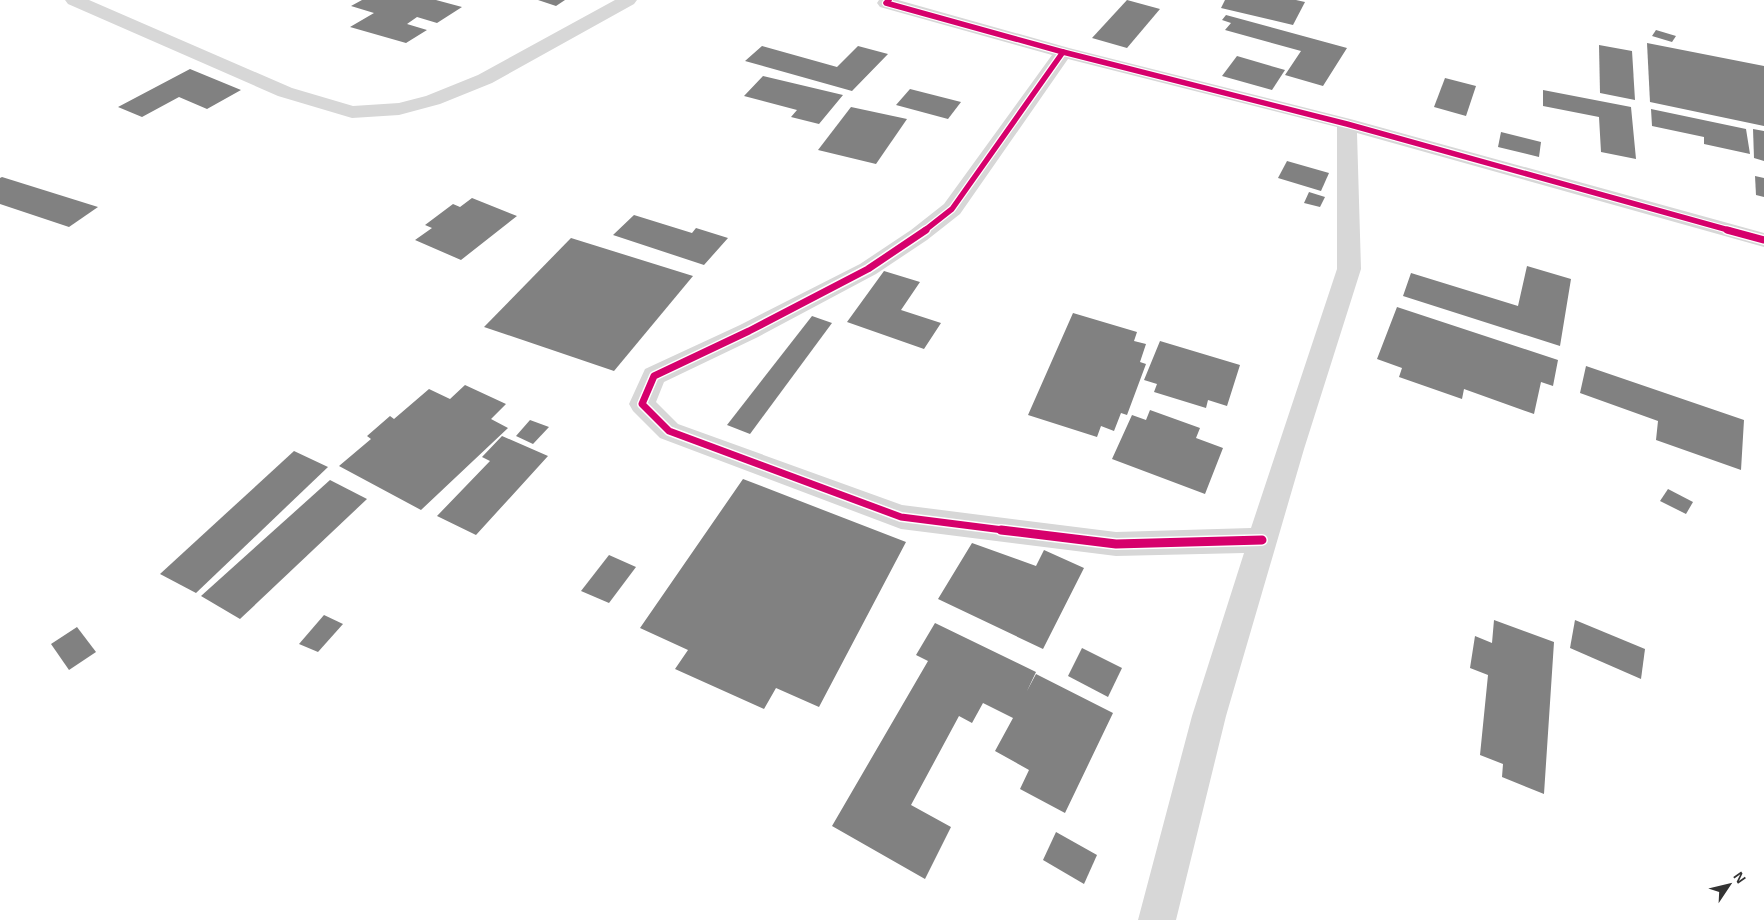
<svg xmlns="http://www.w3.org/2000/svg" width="1764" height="920" font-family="Helvetica,sans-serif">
<rect width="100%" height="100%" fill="#fff"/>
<!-- building -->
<g fill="#818181">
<path d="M362 0H436L462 7 437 23 417 17 407 24 427 30 406 43 350 27 374 13 351 6Z"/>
<path d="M538 0H565L556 6Z"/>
<path d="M1127 0 1160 9 1127 48 1092 38Z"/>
<path d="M1225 0H1296L1305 2 1293 25 1221 8Z"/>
<path d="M1226 15 1347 48 1323 86 1285 75 1301 51 1225 30 1231 23 1222 20Z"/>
<path d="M1656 30 1676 36 1672 42 1652 36Z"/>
<path d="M1647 43 1764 66V126L1650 102Z"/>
<path d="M1599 45 1632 51 1635 100 1600 93Z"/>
<path d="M762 46 837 67 858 46 888 54 852 91 745 61Z"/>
<path d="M1237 56 1285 70 1272 90 1222 76Z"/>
<path d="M190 69 241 90 207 109 179 97 142 117 118 107Z"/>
<path d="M763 76 843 95 819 124 791 117 797 110 744 96Z"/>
<path d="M1445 78 1476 86 1466 116 1434 107Z"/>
<path d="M910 89 961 102 948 119 896 105Z"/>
<path d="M1543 90 1631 107 1636 159 1601 152 1599 117 1543 106Z"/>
<path d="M851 107 907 119 876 164 818 150Z"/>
<path d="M1651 109 1746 129 1750 154 1704 144V137L1652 126Z"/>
<path d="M1753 129 1764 131V161L1754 158Z"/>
<path d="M1501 132 1541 142 1539 157 1498 147Z"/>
<path d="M1287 161 1329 173 1321 191 1278 178Z"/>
<path d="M1755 176 1764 178V197L1756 195Z"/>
<path d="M2 177 98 207 69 227 0 204V178Z"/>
<path d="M1309 192 1325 197 1320 207 1304 203Z"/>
<path d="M472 198 517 216 461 260 415 240 432 228 425 225 453 204 460 207Z"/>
<path d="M634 215 692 233 696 228 728 238 704 265 613 235Z"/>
<path d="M571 238 693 276 614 371 484 327Z"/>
<path d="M1527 266 1571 279 1560 346 1403 296 1411 273 1518 306Z"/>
<path d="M884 271 920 282 901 310 941 323 924 349 847 322Z"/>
<path d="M1397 307 1558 360 1553 386 1541 382 1534 414 1464 389 1462 399 1399 377 1402 368 1377 359Z"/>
<path d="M1073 313 1137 332 1134 341 1146 344 1140 362 1146 364 1127 415 1121 413 1114 431 1101 426 1097 437 1028 415Z"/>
<path d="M812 316 832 323 750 434 727 425Z"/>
<path d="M1160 341 1240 365 1227 406 1208 400 1206 408 1154 392 1157 384 1144 380Z"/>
<path d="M1586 366 1744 420 1741 470 1656 440 1658 421 1580 393Z"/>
<path d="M465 385 506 404 491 419 508 428 421 510 339 466 371 439 367 436 390 416 394 419 429 389 450 399Z"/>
<path d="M1150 410 1200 428 1196 438 1223 448 1205 494 1112 459 1132 415 1146 420Z"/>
<path d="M530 420 549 427 533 444 516 436Z"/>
<path d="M502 436 548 456 476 535 437 516 490 461 482 457Z"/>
<path d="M294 451 328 467 196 593 160 574Z"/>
<path d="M743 479 906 542 819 707 776 688 764 709 675 669 688 650 640 628Z"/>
<path d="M330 480 367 499 240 619 201 596Z"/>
<path d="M1668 489 1693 502 1686 514 1660 501Z"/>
<path d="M972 543 1036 566 1044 550 1084 568 1043 649 938 599Z"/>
<path d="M609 555 636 567 609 603 581 591Z"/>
<path d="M324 615 343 624 318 652 299 644Z"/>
<path d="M1494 620 1554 642 1544 794 1502 777 1503 764 1480 755 1488 675 1470 668 1475 636 1492 643Z"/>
<path d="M1575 620 1645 649 1641 679 1570 648Z"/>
<path d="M935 623 1036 672 1027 691 1036 674 1113 713 1065 813 1020 789 1029 770 995 751 1013 718 983 703 972 723 959 716 911 805 951 827 925 879 832 826 928 661 916 655Z"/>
<path d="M77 627 96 652 69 670 51 644Z"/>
<path d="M1082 648 1122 668 1108 697 1068 676Z"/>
<path d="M1056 832 1097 855 1084 884 1043 860Z"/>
</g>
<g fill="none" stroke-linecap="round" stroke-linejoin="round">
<!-- street -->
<g fill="#d7d7d7" fill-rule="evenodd">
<path d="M65 0H89L292 88 353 106 399 103 426 96 478 75 615 0H637L634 4 492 83 440 104 399 115 352 118 278 96 68 4Z"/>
<path d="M879 0H898L1069 48 1354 120 1764 233V247L1357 133 1361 269 1304 449 1226 716 1176 920H1138L1192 716 1244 553 1116 556 901 529 660 438 633 411 629 404 645 369 740 325 860 264 911 230 944 204 1052 55 880 7 877 3ZM1068 59 1337 127V269L1251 528 1116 532 902 505 678 424 656 402 664 382 758 337 876 274 927 240 960 214Z"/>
</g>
<!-- cycleway-far2 casing -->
<g stroke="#fff" stroke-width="8">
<g id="cycleway-far2">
<path d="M889 0 886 3 1063 52 1347 124 1732 231"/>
<path d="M924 231 952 209 1063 52"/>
</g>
</g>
<!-- cycleway-far1 casing -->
<g stroke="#fff" stroke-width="10">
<g id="cycleway-far1">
<path d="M926 230 868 269 749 331 654 376 642 404 669 431 901 517 1011 531"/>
<path d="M1727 230 1764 240"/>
</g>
</g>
<!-- cycleway casing -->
<g stroke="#fff" stroke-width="12">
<path id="cycleway" d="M1001 530 1116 544 1262 540"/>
</g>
<!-- cycleway-far2 -->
<use href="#cycleway-far2" stroke="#d6006c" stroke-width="5.5"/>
<!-- cycleway-far1 -->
<use href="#cycleway-far1" stroke="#d6006c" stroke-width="7"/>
<!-- cycleway -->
<use href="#cycleway" stroke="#d6006c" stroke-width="9"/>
</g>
<!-- north arrow -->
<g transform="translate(1729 885) rotate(55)" stroke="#ffffff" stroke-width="4" paint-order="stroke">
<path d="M0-4L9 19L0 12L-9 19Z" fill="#333333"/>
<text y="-8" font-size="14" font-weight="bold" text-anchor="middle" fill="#333333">N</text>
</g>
</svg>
